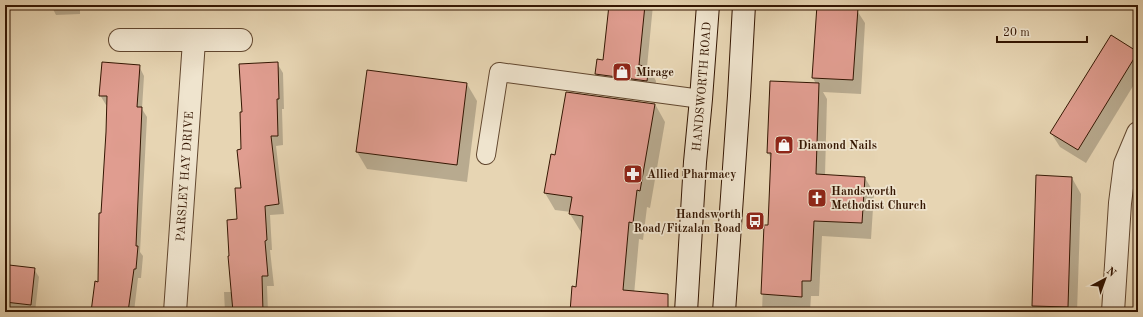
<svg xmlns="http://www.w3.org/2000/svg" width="1143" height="317" font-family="'Old Standard TT',serif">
<rect width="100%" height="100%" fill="#e7d5b3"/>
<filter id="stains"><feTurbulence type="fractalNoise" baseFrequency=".005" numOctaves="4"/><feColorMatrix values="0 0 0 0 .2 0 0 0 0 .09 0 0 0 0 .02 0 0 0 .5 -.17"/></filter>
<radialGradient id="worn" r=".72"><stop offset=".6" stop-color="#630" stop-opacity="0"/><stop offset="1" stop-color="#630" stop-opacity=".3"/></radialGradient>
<!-- shadow -->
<g fill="#0003">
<path d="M51 5H140L80 7V14L56 15Z"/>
<path d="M146 5H177L147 6Z"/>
<path d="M181 5H237L238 6 183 9Z"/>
<path d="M610 5H653L647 67 649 68 656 81 654 94 604 87 596 74 604 61Z"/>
<path d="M818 5H856V9L865 23 861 94 823 92 827 99 825 176 865 178 874 193 871 239 822 236 819 296H811L810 312H762L765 226H769L772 159 768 153 816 84 813 78Z"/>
<path d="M1137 52 1138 78 1086 163 1060 147 1051 133Z"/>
<path d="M277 63 283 73 284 109H282L283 145 276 146 284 214 270 215 272 250H270L274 286H267L268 312H225L224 292H232L230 257 238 220 242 189V150Z"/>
<path d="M139 66 144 76 142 109 147 117 140 252 143 256 141 278H138L134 312H92L98 283 108 105H106L100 95Z"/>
<path d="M467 84 477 101 467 182 367 169 357 152Z"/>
<path d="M655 104 665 122 650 208 647 207 643 240 639 239 633 306 634 312H571L577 288 583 232H581L570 214 571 212 555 210 545 193 556 156Z"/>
<path d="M1037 176 1072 178 1081 194 1077 312H1033Z"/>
<path d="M34 269 39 277 35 312 5 309V270Z"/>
</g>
<!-- building -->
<g fill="#e09d90" stroke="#341602">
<path d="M609 5H645L639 65 649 67 647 81 595 74 597 59 603 60Z"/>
<path d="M817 5 858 8 853 80 812 78Z"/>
<path d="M1111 35 1138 52 1078 150 1050 133Z"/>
<path d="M102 62 140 65 137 107H142L136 246H138L136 269H134L128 312H91L95 281 98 282 99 213H101L106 132 107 96H99Z"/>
<path d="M278 62 279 99H277L278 136H271L279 204 265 206 267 240 265 241 268 276H262L263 312H233L228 256H229L227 220 237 219 235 188H241L237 150 241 149 240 112H242L239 64Z"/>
<path d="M367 70 467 83 457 165 356 152Z"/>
<path d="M770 81 819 83 816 174 865 177 862 223 814 221 811 281H802V297L761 294 764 225H768L771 153H767Z"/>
<path d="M566 92 655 104 640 191 637 190 633 223 629 222 623 290 668 294V312H570L572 286 576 287 583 216 569 214 572 197 544 193 551 154 555 155Z"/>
<path d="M1036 175 1072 177 1068 307 1032 306Z"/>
<path d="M9 265 35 268 31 305 5 302Z"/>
</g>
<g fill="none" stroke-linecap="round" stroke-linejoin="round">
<!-- service casing -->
<g stroke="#61462e" stroke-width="20">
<path id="service" d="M486 155 499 72 701 99"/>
</g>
<!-- minor casing -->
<g stroke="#61462e" stroke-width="24">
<g id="minor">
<path d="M120 40H241"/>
<path id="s1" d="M175 312 194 41"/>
<path d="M1113 312 1120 203 1125 164 1138 133"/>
</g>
</g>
<!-- secondary casing -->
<g stroke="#341602" stroke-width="24">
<g id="secondary">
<path id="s2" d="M686 312 695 162 701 99 708 5"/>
<path d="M724 312 739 96 744 5"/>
</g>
</g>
<!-- service -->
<use href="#service" stroke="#efe4ce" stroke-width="18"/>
<!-- minor -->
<use href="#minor" stroke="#efe4ce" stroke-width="22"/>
<!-- secondary -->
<use href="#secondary" stroke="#efe4ce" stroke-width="22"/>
</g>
<!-- icons -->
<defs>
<g id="shop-square" transform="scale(1)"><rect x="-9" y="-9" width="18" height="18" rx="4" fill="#8f2418" stroke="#efe4ce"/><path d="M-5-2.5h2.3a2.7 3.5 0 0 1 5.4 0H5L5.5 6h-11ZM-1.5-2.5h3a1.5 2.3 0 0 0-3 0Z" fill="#fff"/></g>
<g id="pharmacy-square" transform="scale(1)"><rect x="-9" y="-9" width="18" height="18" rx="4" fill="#8f2418" stroke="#efe4ce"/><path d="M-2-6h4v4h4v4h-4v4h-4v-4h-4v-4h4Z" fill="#fff"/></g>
<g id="church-square" transform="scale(1)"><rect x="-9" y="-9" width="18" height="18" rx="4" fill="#8f2418" stroke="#efe4ce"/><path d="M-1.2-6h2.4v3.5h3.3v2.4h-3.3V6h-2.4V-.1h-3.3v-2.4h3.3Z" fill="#fff"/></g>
<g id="bus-square" transform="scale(1)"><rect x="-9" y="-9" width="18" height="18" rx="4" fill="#8f2418" stroke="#efe4ce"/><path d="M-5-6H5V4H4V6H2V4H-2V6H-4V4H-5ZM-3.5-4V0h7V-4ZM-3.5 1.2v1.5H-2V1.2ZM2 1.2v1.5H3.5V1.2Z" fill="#fff"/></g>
</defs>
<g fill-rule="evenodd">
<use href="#shop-square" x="622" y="72"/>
<use href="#shop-square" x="784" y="145"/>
<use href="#pharmacy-square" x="633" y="174"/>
<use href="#church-square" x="817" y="198"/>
<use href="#bus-square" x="755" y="221"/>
</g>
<g text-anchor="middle" stroke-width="3.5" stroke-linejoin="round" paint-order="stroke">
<!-- poi labels -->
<g font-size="12" font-weight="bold" fill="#341602" stroke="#efe4ce" text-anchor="start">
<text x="636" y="76">Mirage</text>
<text x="798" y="149">Diamond Nails</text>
<text x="647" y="178">Allied Pharmacy</text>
<text x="831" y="195">Handsworth<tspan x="831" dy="14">Methodist Church</tspan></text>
<text x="741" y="218" text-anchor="end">Handsworth<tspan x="741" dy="14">Road/Fitzalan Road</tspan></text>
</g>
<!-- street labels -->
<g font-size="12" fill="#341602" stroke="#efe4ce">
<text dy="4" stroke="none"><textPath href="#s2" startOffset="226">HANDSWORTH ROAD</textPath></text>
<text dy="4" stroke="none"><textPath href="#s1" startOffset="136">PARSLEY HAY DRIVE</textPath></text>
</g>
</g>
<!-- margin -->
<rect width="1143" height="317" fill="none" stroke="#e7d5b3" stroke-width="20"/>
<rect x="6" y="6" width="1131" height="305" fill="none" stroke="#341602" stroke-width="2"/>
<rect x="10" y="10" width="1123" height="297" fill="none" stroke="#341602"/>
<!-- north arrow -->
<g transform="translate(1105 279) rotate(41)" stroke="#efe4ce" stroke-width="3" paint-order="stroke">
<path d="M0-3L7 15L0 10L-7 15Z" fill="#341602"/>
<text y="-6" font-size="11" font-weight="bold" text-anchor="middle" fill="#341602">N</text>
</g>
<!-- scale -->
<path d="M997 36v6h90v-6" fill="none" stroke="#341602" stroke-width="2"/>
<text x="1003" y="36" font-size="12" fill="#341602" stroke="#efe4ce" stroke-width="3" paint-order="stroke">20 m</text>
<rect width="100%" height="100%" filter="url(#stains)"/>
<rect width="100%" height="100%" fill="url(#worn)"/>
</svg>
